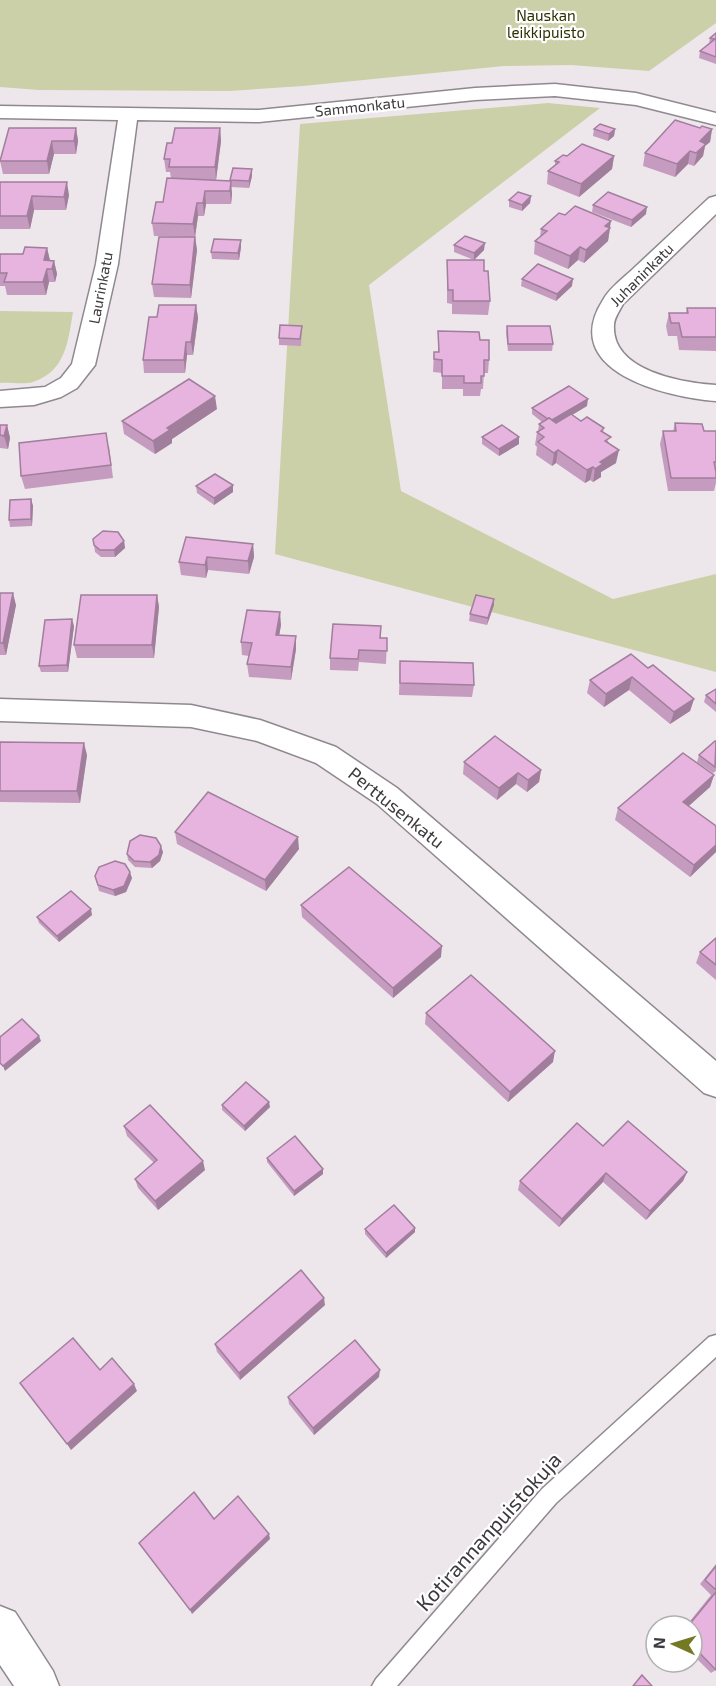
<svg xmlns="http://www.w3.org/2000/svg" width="716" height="1686" font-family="'Exo 2',sans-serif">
<rect width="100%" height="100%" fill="#ede7ec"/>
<!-- green -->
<g fill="#cbd0a8">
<path d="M0 0H716V23L649 71 571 65 504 66 303 86 229 91 39 90 0 87Z"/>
<path d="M548 103 600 108 369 285 401 491 613 599 716 574V672L275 554 300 124Z"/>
<path d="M0 311 73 312C68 341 66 371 33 382 24 385 10 382 0 383Z"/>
</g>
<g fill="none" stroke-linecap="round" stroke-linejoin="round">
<!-- lane casing -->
<g stroke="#8f898f" stroke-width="3">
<path id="lane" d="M716 1335V1357L556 1503 397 1686H372L376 1679 542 1489 709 1337Z"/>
</g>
<!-- street casing -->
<g stroke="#8f898f" stroke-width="3">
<g id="street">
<path d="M555 84 636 93 716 113V125L636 105 555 96 475 100 259 122 137 120 118 264 95 365 77 388 61 397 34 405 0 407V391L45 387 61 378 72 364 96 264 118 120 0 118V106L259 110 475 88Z"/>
<path d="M716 196V214L623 304C620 310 614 318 614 325 611 371 682 383 716 385V401C665 397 558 371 603 300 610 287 625 277 635 267 660 244 684 221 709 198Z"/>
<path d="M0 699 191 705 260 720 336 747 397 788 716 1061V1097L704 1093 377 804 316 763 257 741 191 727 0 721Z"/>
<path d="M0 1606 15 1612 53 1671 59 1686H14L0 1665Z"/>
</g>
</g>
<!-- lane -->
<use href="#lane" fill="#fff" fill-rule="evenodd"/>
<!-- street -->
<use href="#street" fill="#fff" fill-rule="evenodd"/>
</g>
<!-- wall -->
<g fill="#c69bc0">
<path d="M716 33V64L699 58 700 51 709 44 710 38Z"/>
<path d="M76 128 78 141 76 154H54L49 174H3L0 161Z"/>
<path d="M220 128 221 141 216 180 230 181V180L252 169V176L249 188 231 187 232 194 231 204H206L204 216H198L195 237 154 236 152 223 163 202 171 178 170 172H166L164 159 172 143Z"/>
<path d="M700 128 712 129 710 142 705 146 703 156 694 166 688 164 675 177 643 166 645 153Z"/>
<path d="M594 129H615L614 136 608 141 593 136Z"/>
<path d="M567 156H614L612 169 579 197 547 184 548 171 555 166V161Z"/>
<path d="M0 182 69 195 66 210H34L30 229H0Z"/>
<path d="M531 196 530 203 522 211 509 207V200Z"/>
<path d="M593 205 646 214 631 227 592 212Z"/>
<path d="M565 215 610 228 608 241 584 263 578 260 568 269 534 254 535 241 540 237 541 229Z"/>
<path d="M195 237 197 250 191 298 154 297 152 284Z"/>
<path d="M454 245 484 250 474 260 454 252Z"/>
<path d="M241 247 239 260 212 259 211 252Z"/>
<path d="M47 248 50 260 54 261 57 274 55 282H49L46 295H7L5 286H0V254H23Z"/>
<path d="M447 260 484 271 490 301 488 315 452 314V304L447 303Z"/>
<path d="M522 279 572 286 556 301 521 286Z"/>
<path d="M196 305 198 318 193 355H187L185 373H144L143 360 157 317Z"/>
<path d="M687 308H716V351L679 350 677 336H668L666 326 669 313H686Z"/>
<path d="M302 326 301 346 279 345V338Z"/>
<path d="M507 326 553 344 552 351H508L506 333Z"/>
<path d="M438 331 480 340 489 360 488 373H484L483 389H481L480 396H463V389H442V373L433 372 434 352H438Z"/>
<path d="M587 406 572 415 581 421 604 428 603 432 609 443 616 463 601 472V477L593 482 590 480 585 483 556 463 552 466 536 455 537 447 535 445 537 432H538L539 424 542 422 532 414V408Z"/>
<path d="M217 409 172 439V443L155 454 124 434 122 421Z"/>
<path d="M675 423 704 431H716V483L714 491H668L660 444 663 431H673Z"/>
<path d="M0 425H7L10 438 8 449 0 448Z"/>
<path d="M482 437 519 444 499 456 482 444Z"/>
<path d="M109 446 113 478 25 489 21 476Z"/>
<path d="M196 486 233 492 214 505 197 493Z"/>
<path d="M31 499 33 506 32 526 10 527 9 520Z"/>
<path d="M124 541 125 548 115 557H101L95 552 94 545Z"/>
<path d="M253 544 254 557 249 574 208 570 206 578 181 575 179 562Z"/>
<path d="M0 593 16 605 6 655H0Z"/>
<path d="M157 595 159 607 154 658H77L74 645Z"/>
<path d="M494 599V605L487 625 469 621 470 614Z"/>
<path d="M281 625 279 635 296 649 291 680 249 677 247 664 249 656 242 655 241 642Z"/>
<path d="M74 626 68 672H41L39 666Z"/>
<path d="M381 626V638H387L386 664 359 662 358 671 330 670V658Z"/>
<path d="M400 661 474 685 472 697 399 695Z"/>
<path d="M648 668 694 699 690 711 670 724 629 690 604 707 587 693 590 680Z"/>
<path d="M716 689V712L704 702 706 695Z"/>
<path d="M715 741 716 771 713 773 697 762 699 755Z"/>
<path d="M0 742 87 755 80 803 0 802Z"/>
<path d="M464 762 541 770 539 782 527 792 516 784 497 800 463 774Z"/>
<path d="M714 775 710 787 688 806 716 826V852L690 877 615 820 618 808Z"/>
<path d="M175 832 299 849 266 891 177 844Z"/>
<path d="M163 852 160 861 152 868 135 867 128 860 127 854Z"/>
<path d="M95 876 132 878 126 892 115 896 99 891Z"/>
<path d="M301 905 441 957 393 998 302 917Z"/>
<path d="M92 915 59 942 39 923 37 917Z"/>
<path d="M716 938V980L696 963 700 952Z"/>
<path d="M426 1013 553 1062 508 1102 425 1024Z"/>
<path d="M222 1105 270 1107 245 1131 222 1110Z"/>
<path d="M124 1126 205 1170 158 1210 138 1188 135 1179 154 1163 127 1136Z"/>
<path d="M603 1146 687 1172 683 1181 646 1220 603 1182 559 1227 518 1190 520 1181Z"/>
<path d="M267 1158 323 1174 294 1196 267 1162Z"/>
<path d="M365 1229 415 1232 386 1258 365 1234Z"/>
<path d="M325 1305 240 1380 217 1352 215 1344Z"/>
<path d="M379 1377 314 1435 289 1404 288 1397Z"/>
<path d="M716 1564V1670L711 1673 692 1654V1626H686L711 1595 700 1584Z"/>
</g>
<!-- shaded-wall -->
<g fill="#a17e9c">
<path d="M76 128 78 141 76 154 74 141Z"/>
<path d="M220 128 221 141 216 180 215 167Z"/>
<path d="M615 129 614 136 608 141 609 134Z"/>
<path d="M712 129 710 142 705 146 703 156 694 166 700 141Z"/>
<path d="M52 141 54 154 49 174 47 161Z"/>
<path d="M690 151 688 164 675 177 677 164Z"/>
<path d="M614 156 612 169 579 197 581 184Z"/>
<path d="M252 169V176L249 188V181Z"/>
<path d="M231 181 232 194 231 204 230 191Z"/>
<path d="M67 182 69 195 66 210 64 197Z"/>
<path d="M205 191 206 204 204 216 203 203Z"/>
<path d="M32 196 34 210 30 229 27 216Z"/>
<path d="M531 196 530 203 522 211V205Z"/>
<path d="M197 203 198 216 195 237 193 224Z"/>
<path d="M647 207 646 214 631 227 632 220Z"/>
<path d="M611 221 608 241 584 263 586 250 605 226Z"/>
<path d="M195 237 197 250 191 298 190 285Z"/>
<path d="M241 240V247L239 260 238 253Z"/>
<path d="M485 243 484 250 474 260V253Z"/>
<path d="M580 247 578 260 568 269 570 256Z"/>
<path d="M47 248 50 261 47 269 49 282 46 295 43 282 44 260Z"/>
<path d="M54 261 57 274 55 282 52 269Z"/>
<path d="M573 279 572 286 556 301 557 294Z"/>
<path d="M196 305 198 318 193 355 191 342Z"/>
<path d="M186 342 187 355 185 373 184 360Z"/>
<path d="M215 396 217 409 172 439V443L155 454 153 441 167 428Z"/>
<path d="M588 399 587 406 550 428V421Z"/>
<path d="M7 425 10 438 8 449 4 436Z"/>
<path d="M519 437V444L499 456V449Z"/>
<path d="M558 450 556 463 552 466 554 453Z"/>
<path d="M619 450 616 463 601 472V477L593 482 595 469 600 462Z"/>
<path d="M593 467 590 480 585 483 587 470Z"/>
<path d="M233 485V492L214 505V498Z"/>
<path d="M31 499 33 506 32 526 31 519Z"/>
<path d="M124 541 125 548 115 557 114 550Z"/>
<path d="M253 544 254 557 249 574 248 561Z"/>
<path d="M207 557 208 570 206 578 205 565Z"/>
<path d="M13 593 16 605 6 655 3 643Z"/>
<path d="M157 595 159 607 154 658 152 645Z"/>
<path d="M494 599V605L487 625 488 618Z"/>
<path d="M280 612 281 625 277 648 276 635Z"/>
<path d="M72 619 74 626 68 672 67 665Z"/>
<path d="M296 636V649L291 680V667Z"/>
<path d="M632 677 629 690 604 707 606 694Z"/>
<path d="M694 699 690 711 670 724 674 712Z"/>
<path d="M84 743 87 755 80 803 77 791Z"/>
<path d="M541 770 539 782 527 792 528 780Z"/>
<path d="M518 773 516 784 497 800 499 788Z"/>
<path d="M714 775 710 787 680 814 683 802Z"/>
<path d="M298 837 299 849 266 891 265 880Z"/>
<path d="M716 845V852L690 877 694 865Z"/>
<path d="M161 846 163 852 160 861 152 868 150 862Z"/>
<path d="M130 872 132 878 126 892 115 896 113 890Z"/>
<path d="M91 909 92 915 59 942 57 936Z"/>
<path d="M442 946 441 957 393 998V988Z"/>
<path d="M39 1036 41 1041 5 1071 3 1066Z"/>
<path d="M555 1051 553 1062 508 1102 510 1092Z"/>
<path d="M269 1102 270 1107 245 1131 244 1126Z"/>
<path d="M203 1161 205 1170 158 1210 155 1201Z"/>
<path d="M323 1169V1174L294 1196V1191Z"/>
<path d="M687 1172 683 1181 646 1220 650 1211Z"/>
<path d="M606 1173 603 1182 559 1227 562 1219Z"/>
<path d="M415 1228V1232L386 1258V1253Z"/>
<path d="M324 1298 325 1305 240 1380 239 1373Z"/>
<path d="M380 1370 379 1377 314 1435 313 1428Z"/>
<path d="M134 1384 137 1391 71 1450 67 1444Z"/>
<path d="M269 1534 270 1539 192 1614 190 1610Z"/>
</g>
<!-- building -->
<g fill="#e6b4df" stroke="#a17e9c" stroke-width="1.5">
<path d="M716 33V57L700 51 715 39 710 38Z"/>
<path d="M675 120 700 128 702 126 712 129 700 141 706 144 696 153 690 151 677 164 645 153Z"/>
<path d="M600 124 615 129 609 134 594 129Z"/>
<path d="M9 128H76L74 141H52L47 161H0Z"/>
<path d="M175 128H220L215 167H169L170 159H164L167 143H172Z"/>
<path d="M582 144 614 156 581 184 548 171 559 162 555 161 563 155 567 156Z"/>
<path d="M233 168 252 169 249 181 230 180Z"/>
<path d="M167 178 231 181 230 191H205L203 203H197L193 224 152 223 156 202H163Z"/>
<path d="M0 182H67L64 197 32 196 27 216H0Z"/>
<path d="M518 192 531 196 522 205 509 200Z"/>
<path d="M608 192 647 207 632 220 593 205Z"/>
<path d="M575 206 611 221 605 226 610 228 586 250 580 247 570 256 535 241 547 231 541 229 559 213 565 215Z"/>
<path d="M465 236 485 243 474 253 454 245Z"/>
<path d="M159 237H195L190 285 152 284Z"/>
<path d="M214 239 241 240 238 253 211 252Z"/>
<path d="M25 247 47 248 44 260 54 261 52 269H47L43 282H4L7 273H0V254H23Z"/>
<path d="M447 260H484V271H488L490 301H453V290H448Z"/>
<path d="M538 264 573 279 557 294 522 279Z"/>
<path d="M159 305H196L191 342H186L184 360H143L149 317H157Z"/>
<path d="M687 308H716V337H682L679 323H671L669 313H688Z"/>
<path d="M280 325 302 326 300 339 279 338Z"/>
<path d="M507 326H550L553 344H508Z"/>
<path d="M438 331 479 332 480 340H489V360H484V376H481V383H464V376H442V360L434 359V352H439Z"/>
<path d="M189 379 215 396 167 428 170 430 153 441 122 421Z"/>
<path d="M569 386 588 399 552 420 549 418 548 419 532 408Z"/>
<path d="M571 414 581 421 587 417 604 428 601 431 611 437 605 441 619 450 600 462 603 464 595 469 593 467 587 470 558 450 554 453 538 442 544 437 537 432 544 428 539 424 549 418 556 423Z"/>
<path d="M675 423 702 424 704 431H716V462H714L716 472V478H671L663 431H676Z"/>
<path d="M0 425H7L4 436 0 435Z"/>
<path d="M502 425 519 437 499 449 482 437Z"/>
<path d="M106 433 111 465 21 476 19 443Z"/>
<path d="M215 474 233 485 214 498 196 486Z"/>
<path d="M31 499V519L9 520 10 500Z"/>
<path d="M103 531 118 532 124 541 114 550H100L94 545 93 539Z"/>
<path d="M186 537 253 544 248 561 207 557 205 565 179 562Z"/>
<path d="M0 593H13L3 643H0Z"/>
<path d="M81 595H157L152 645H74Z"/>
<path d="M476 595 494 599 488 618 470 614Z"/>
<path d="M247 610 280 612 276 635 296 636 291 667 247 664 252 643 241 642Z"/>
<path d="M72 619 67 665 39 666 45 620Z"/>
<path d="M333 624 381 626 380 638H387V651L359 650 358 659 330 658Z"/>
<path d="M631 654 648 668 653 665 694 699 674 712 632 677 606 694 590 680Z"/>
<path d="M400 661 473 663 474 685 400 683Z"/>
<path d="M716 689V704L706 695Z"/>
<path d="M495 736 541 770 528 780 518 773 499 788 464 762Z"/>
<path d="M715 741H716L715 767 699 755Z"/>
<path d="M0 742 84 743 77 791H0Z"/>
<path d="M683 753 714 775 683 802 716 826V845L694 865 618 808Z"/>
<path d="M208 792 298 837 265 880 175 832Z"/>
<path d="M140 835 156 838 161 846 159 855 150 862 134 861 127 854 130 841Z"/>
<path d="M115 861 125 864 130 872 124 886 113 890 98 885 95 876 99 867Z"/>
<path d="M349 867 442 946 393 988 301 905Z"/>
<path d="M71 891 91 909 57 936 37 917Z"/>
<path d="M716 938V965L700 952Z"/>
<path d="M471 975 555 1051 510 1092 426 1013Z"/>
<path d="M22 1019 39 1036 3 1066 0 1063V1037Z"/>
<path d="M246 1082 269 1102 244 1126 222 1105Z"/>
<path d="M150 1105 203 1161 155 1201 135 1179 157 1160 124 1126Z"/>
<path d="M628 1121 687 1172 650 1211 606 1173 562 1219 520 1181 577 1123 603 1146Z"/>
<path d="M295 1136 323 1169 294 1191 267 1158Z"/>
<path d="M394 1205 415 1228 386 1253 365 1229Z"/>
<path d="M301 1270 324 1298 239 1373 215 1344Z"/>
<path d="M73 1338 100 1370 112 1358 134 1384 67 1444 20 1383Z"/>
<path d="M355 1340 380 1370 313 1428 288 1397Z"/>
<path d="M194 1492 214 1519 238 1496 269 1534 190 1610 139 1543Z"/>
<path d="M716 1566V1590L705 1580Z"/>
<path d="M716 1592V1670L692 1645V1626H688Z"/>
<path d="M642 1675 652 1686H633Z"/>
</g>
<g text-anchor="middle" stroke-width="4.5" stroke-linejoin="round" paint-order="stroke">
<!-- far-park labels -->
<g font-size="15" fill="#2d3000" stroke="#fff">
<text x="546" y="21">Nauskan<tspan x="546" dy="17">leikkipuisto</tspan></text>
</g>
<!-- far-street labels -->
<g font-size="15" fill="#3c3a3c" stroke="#fff">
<text transform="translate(360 107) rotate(-6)" y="5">Sammonkatu</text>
<text transform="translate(642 275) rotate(-45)" y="5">Juhaninkatu</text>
<text transform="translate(101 288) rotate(-79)" y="5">Laurinkatu</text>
</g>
<!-- street labels -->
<g font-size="18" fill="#3c3a3c" stroke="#fff">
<text transform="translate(396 808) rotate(39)" y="6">Perttusenkatu</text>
</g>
<!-- near-street labels -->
<g font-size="21" fill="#3c3a3c" stroke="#fff">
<text transform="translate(489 1532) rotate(-48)" y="7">Kotirannanpuistokuja</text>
</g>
</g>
<!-- north arrow -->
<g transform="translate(674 1644) rotate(274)"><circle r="28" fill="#ffffff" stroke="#b1b0b1" stroke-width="1.5"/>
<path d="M0-4.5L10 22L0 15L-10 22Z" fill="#747a24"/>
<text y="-9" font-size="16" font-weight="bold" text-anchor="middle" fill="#3c3a3c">N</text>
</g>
</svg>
